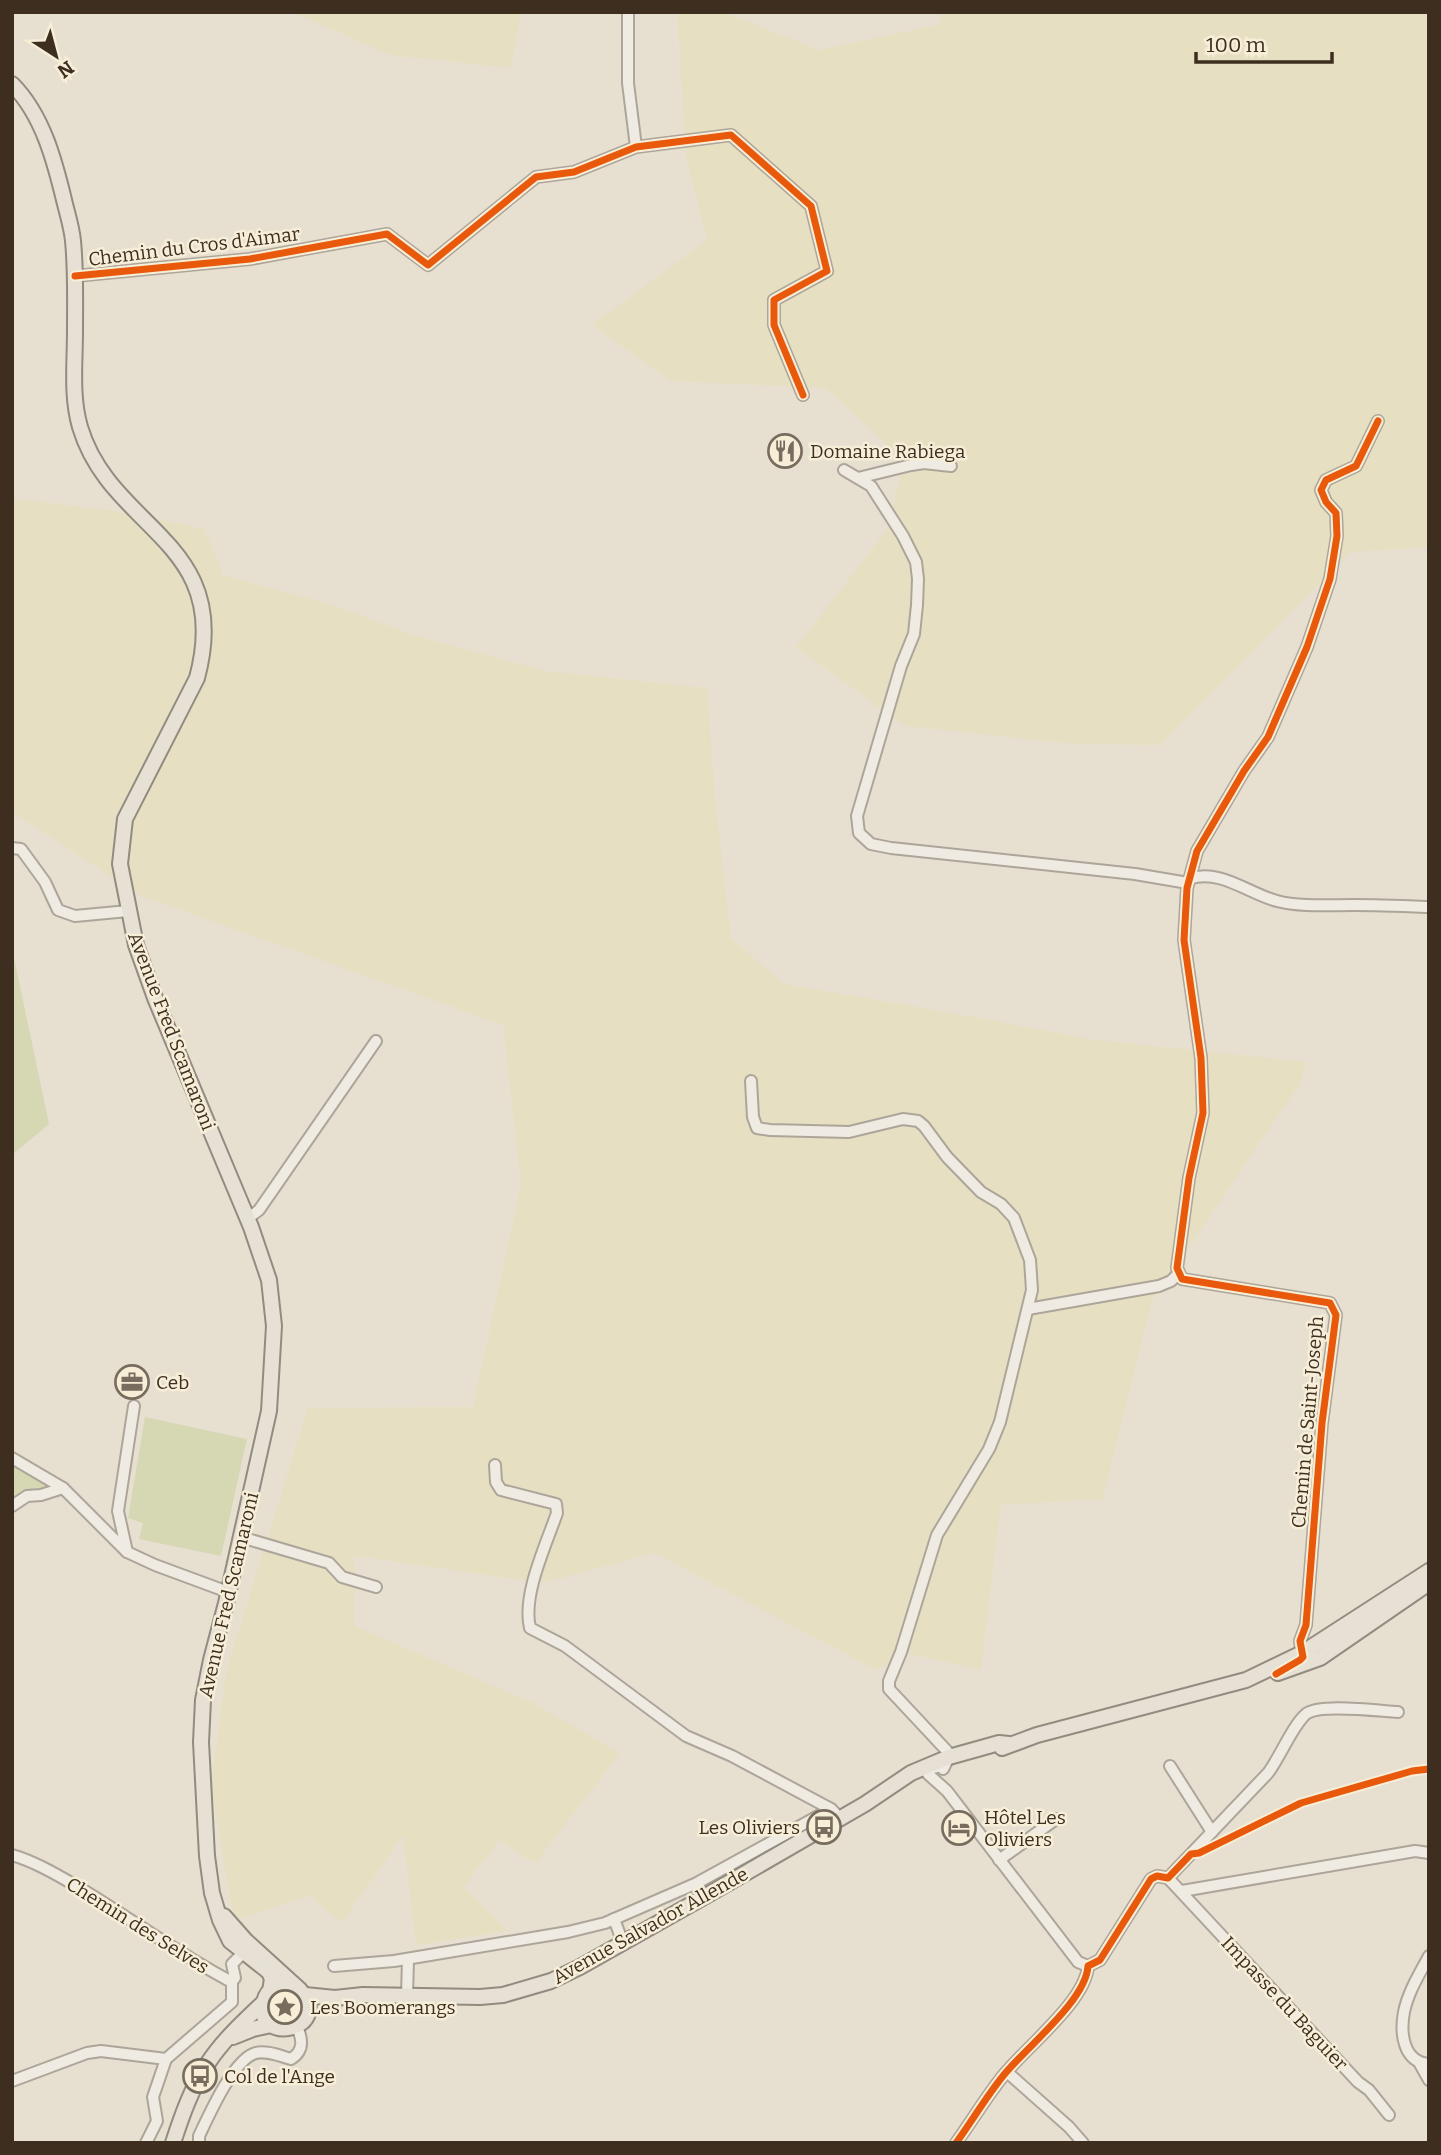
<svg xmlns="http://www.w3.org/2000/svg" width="1441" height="2155" font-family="Bitter,serif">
<rect width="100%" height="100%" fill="#e7e0d1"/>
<!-- farmland -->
<g fill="#e6dfc2">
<path d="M292 12H522L510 68 390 55Z"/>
<path d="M677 12H724L819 50 941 24 940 12H1429V547L1351 552 1160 745 1073 744 905 726 796 647 887 530 905 460 825 388 671 381 592 325 707 240 686 157Z"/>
<path d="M12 498 131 513 205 529 223 575 329 604 420 637 546 671 707 688 715 798 731 938 784 984 946 1012 1097 1040 1307 1062 1300 1084 1152 1301 1103 1499 1001 1505 981 1670 906 1653 876 1670 655 1553 542 1583 355 1556V1626L533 1703 620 1753 535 1864 499 1840 464 1887 508 1931 416 1945 403 1835 342 1923 310 1896 234 1920 211 1786 227 1668 308 1408 473 1407 521 1184 503 1025 141 896 12 812Z"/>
</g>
<!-- green -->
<g fill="#d6d7b3">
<path d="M12 948 49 1124 12 1155Z"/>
<path d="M145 1417 247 1439 221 1556 139 1539 143 1523 128 1518Z"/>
<path d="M12 1463 55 1487 12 1501Z"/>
<circle cx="286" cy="2007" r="16"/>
</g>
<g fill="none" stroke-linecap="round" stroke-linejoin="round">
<!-- minor casing -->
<g stroke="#ada599" stroke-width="14">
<g id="minor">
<path d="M628 12V83L636 147"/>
<path d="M75 276 250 259 387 234 428 265 536 177 574 172 636 147 731 135 811 206 827 271 774 300V325L803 395"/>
<path d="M844 470 871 486 903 536 916 562 918 579 917 605 914 634 901 666 857 816 859 833 871 844 891 848 1135 874 1188 883"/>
<path d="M858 478 911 465 924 463 951 466"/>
<path d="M12 848 21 849 45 882 58 910 75 916 128 911"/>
<path d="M1189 879C1220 868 1249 894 1277 901 1299 907 1329 905 1353 905 1378 905 1403 906 1429 907"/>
<path d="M751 1081 753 1117 757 1128 770 1130 849 1132 903 1119 918 1121 924 1126 947 1157 981 1192 1001 1204 1014 1218 1030 1260 1032 1290 1000 1422 989 1449 937 1535 901 1652 889 1681V1689L947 1751 949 1757 943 1769"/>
<path d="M247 1219 259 1210 376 1041"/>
<path d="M1028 1309 1159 1286 1171 1281 1178 1274"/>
<path d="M12 1458 63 1488 127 1552 155 1565 228 1592"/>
<path d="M495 1465 496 1482 501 1490 556 1504 557 1513C546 1545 522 1595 530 1628L565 1646 686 1736 732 1756 831 1809 840 1818"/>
<path d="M12 1506 27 1496 41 1495 63 1488"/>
<path d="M241 1537 329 1563 342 1577 376 1587"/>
<path d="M127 1552 118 1511 134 1406"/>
<path d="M1302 1657 1300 1641 1306 1625 1322 1423 1336 1315 1330 1303 1182 1279 1177 1268 1189 1178 1203 1113 1201 1058 1184 940 1187 888 1197 851 1244 771 1268 737 1307 647 1330 579 1337 536 1336 513 1326 502 1321 490 1326 480 1356 466 1378 421"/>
<path d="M1170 1766 1212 1832"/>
<path d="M937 1767 930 1769 928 1774 947 1791 1078 1962 1088 1966 1100 1960 1151 1879 1157 1876 1168 1878 1358 2082 1369 2090 1389 2115"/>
<path d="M12 1855C36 1862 59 1876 80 1888 130 1918 177 1953 228 1980L232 1981 235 1978 232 1964 243 1953 249 1951"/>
<path d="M999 1860 1056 1819"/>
<path d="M1168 1878 1268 1773C1280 1757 1293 1725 1306 1714 1319 1703 1379 1711 1398 1712"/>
<path d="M1182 1891 1415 1851 1429 1853"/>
<path d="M614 1919 623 1943"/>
<path d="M1429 1956C1420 1973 1408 1992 1404 2012 1400 2033 1403 2062 1429 2064"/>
<path d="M334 1966 394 1961 568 1932 605 1923 697 1883 831 1809"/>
<path d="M407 1996 408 1959"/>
<path d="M1420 2064 1429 2080"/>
<path d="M1007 2072 1069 2127 1083 2143"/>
<path d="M12 2081 87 2053 101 2051 166 2059 232 2002V1981"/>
<path d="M146 2143 157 2121 153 2097 166 2059"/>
<path d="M199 2143V2136C209 2115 232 2063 253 2054 264 2049 280 2056 291 2059 304 2051 303 2040 297 2027"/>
<path d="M956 2143C972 2121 986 2097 1003 2076 1025 2048 1086 2001 1088 1966"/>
</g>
</g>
<!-- major casing -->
<g stroke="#928b80" stroke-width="18">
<g id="major">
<path d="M12 84C43 115 55 162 65 204 68 216 72 229 73 241 76 271 75 301 75 331 75 363 71 396 80 427 111 531 234 540 197 678L125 819 120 864 136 945 155 998 251 1227 269 1280 274 1326 269 1411 226 1603 211 1660 203 1700 201 1742 207 1856 212 1893 220 1920 230 1941 269 1972 272 1979 270 1991"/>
<path d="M1278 1673 1320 1658 1429 1583"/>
<path d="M1002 1748 1037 1735 1246 1680 1302 1653 1429 1571"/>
<path d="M224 1916 246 1941 300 1990C335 2030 253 2046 264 2002 267 1987 282 1983 295 1986"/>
<path d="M305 1995 335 1998 363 1995 480 1997 503 1995 551 1981 580 1967 704 1897 865 1804 911 1773 949 1757 999 1743 1009 1744"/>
<path d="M233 2037 253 2029 271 2025"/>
<path d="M173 2143C182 2115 192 2087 208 2063 223 2040 244 2021 264 2002"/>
</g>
</g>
<!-- minor -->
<use href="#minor" stroke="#efebe3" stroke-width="10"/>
<!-- major -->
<use href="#major" stroke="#e6e1d4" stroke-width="14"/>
<!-- cycleway casing -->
<g stroke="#f7eed8" stroke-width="11">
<g id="cycleway">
<path d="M75 276 250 259 387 234 428 265 536 177 574 172 636 147 731 135 811 206 827 271 774 300V325L803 395"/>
<path d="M1276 1674 1300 1660 1303 1657 1300 1641 1306 1625 1322 1423 1336 1315 1330 1303 1182 1279 1177 1268 1189 1178 1203 1113 1201 1058 1184 940 1187 888 1197 851 1244 771 1268 737 1307 647 1330 579 1337 536 1336 513 1326 502 1321 490 1326 480 1356 466 1378 421"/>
<path d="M956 2143C972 2121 986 2097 1003 2076 1025 2048 1086 2001 1088 1966L1100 1960 1151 1879 1157 1876 1168 1878 1191 1854 1199 1853 1301 1803 1412 1771 1429 1769"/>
</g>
</g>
<!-- cycleway -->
<use href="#cycleway" stroke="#e8590c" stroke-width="7"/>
</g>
<!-- icons -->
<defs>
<g id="restaurant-ring" transform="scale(1.75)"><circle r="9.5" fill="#f7eed8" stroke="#786c5e" stroke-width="1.5"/><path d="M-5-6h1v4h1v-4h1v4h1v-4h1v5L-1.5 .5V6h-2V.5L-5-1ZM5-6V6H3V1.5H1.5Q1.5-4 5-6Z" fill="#786c5e"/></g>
<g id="office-ring" transform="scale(1.75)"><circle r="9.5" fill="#f7eed8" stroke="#786c5e" stroke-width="1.5"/><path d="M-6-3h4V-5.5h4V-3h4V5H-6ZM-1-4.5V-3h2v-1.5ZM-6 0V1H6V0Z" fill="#786c5e"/></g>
<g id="bus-ring" transform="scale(1.75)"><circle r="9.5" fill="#f7eed8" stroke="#786c5e" stroke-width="1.5"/><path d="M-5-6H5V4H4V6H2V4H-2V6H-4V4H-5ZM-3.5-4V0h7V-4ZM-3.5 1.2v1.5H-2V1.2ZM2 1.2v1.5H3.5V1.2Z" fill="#786c5e"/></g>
<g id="hotel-ring" transform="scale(1.75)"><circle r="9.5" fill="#f7eed8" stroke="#786c5e" stroke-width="1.5"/><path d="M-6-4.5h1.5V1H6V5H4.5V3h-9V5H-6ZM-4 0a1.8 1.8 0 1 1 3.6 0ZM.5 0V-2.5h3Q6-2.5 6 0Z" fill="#786c5e"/></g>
<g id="sight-ring" transform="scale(1.75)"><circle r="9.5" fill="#f7eed8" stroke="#786c5e" stroke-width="1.5"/><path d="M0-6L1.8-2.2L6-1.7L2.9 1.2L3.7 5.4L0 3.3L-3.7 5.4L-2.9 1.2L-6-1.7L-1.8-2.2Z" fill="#786c5e"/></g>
</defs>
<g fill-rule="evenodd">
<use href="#restaurant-ring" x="785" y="451"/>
<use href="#office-ring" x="132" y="1382"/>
<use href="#bus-ring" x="824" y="1827"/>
<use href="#hotel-ring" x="959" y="1828"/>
<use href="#sight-ring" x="285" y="2007"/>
<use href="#bus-ring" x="200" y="2076"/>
</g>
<g text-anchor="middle" stroke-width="5" stroke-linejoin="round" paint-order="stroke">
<!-- street labels -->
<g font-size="19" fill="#3d2e20" stroke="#f7eed8">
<text transform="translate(194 246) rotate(-7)" y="7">Chemin du Cros d'Aimar</text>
<text transform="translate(172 1031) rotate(69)" y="7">Avenue Fred Scamaroni</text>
<text transform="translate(1307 1422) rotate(-85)" y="7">Chemin de Saint-Joseph</text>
<text transform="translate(228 1595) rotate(-77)" y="7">Avenue Fred Scamaroni</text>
<text transform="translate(138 1925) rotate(32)" y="7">Chemin des Selves</text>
<text transform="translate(650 1925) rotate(-29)" y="7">Avenue Salvador Allende</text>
<text transform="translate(1285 2003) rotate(47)" y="7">Impasse du Baguier</text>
</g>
<!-- poi labels -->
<g font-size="19" fill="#3d2e20" stroke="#f7eed8" text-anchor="start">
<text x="810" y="458">Domaine Rabiega</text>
<text x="156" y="1389">Ceb</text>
<text x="984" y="1824">Hôtel Les<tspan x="984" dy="22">Oliviers</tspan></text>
<text x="800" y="1834" text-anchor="end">Les Oliviers</text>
<text x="310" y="2014">Les Boomerangs</text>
<text x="224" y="2083">Col de l'Ange</text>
</g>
</g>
<!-- border -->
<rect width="1441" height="2155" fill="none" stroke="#3d2e20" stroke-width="28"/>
<!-- north arrow -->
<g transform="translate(56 56) rotate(144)" stroke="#f7eed8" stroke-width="5" paint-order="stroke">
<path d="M0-5L12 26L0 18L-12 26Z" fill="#3d2e20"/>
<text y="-10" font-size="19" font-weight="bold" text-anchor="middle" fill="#3d2e20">N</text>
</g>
<!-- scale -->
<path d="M1196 52v10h136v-10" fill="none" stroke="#3d2e20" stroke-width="3.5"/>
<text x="1206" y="52" font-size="21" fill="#3d2e20" stroke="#f7eed8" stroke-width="5" paint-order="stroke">100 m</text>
</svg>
